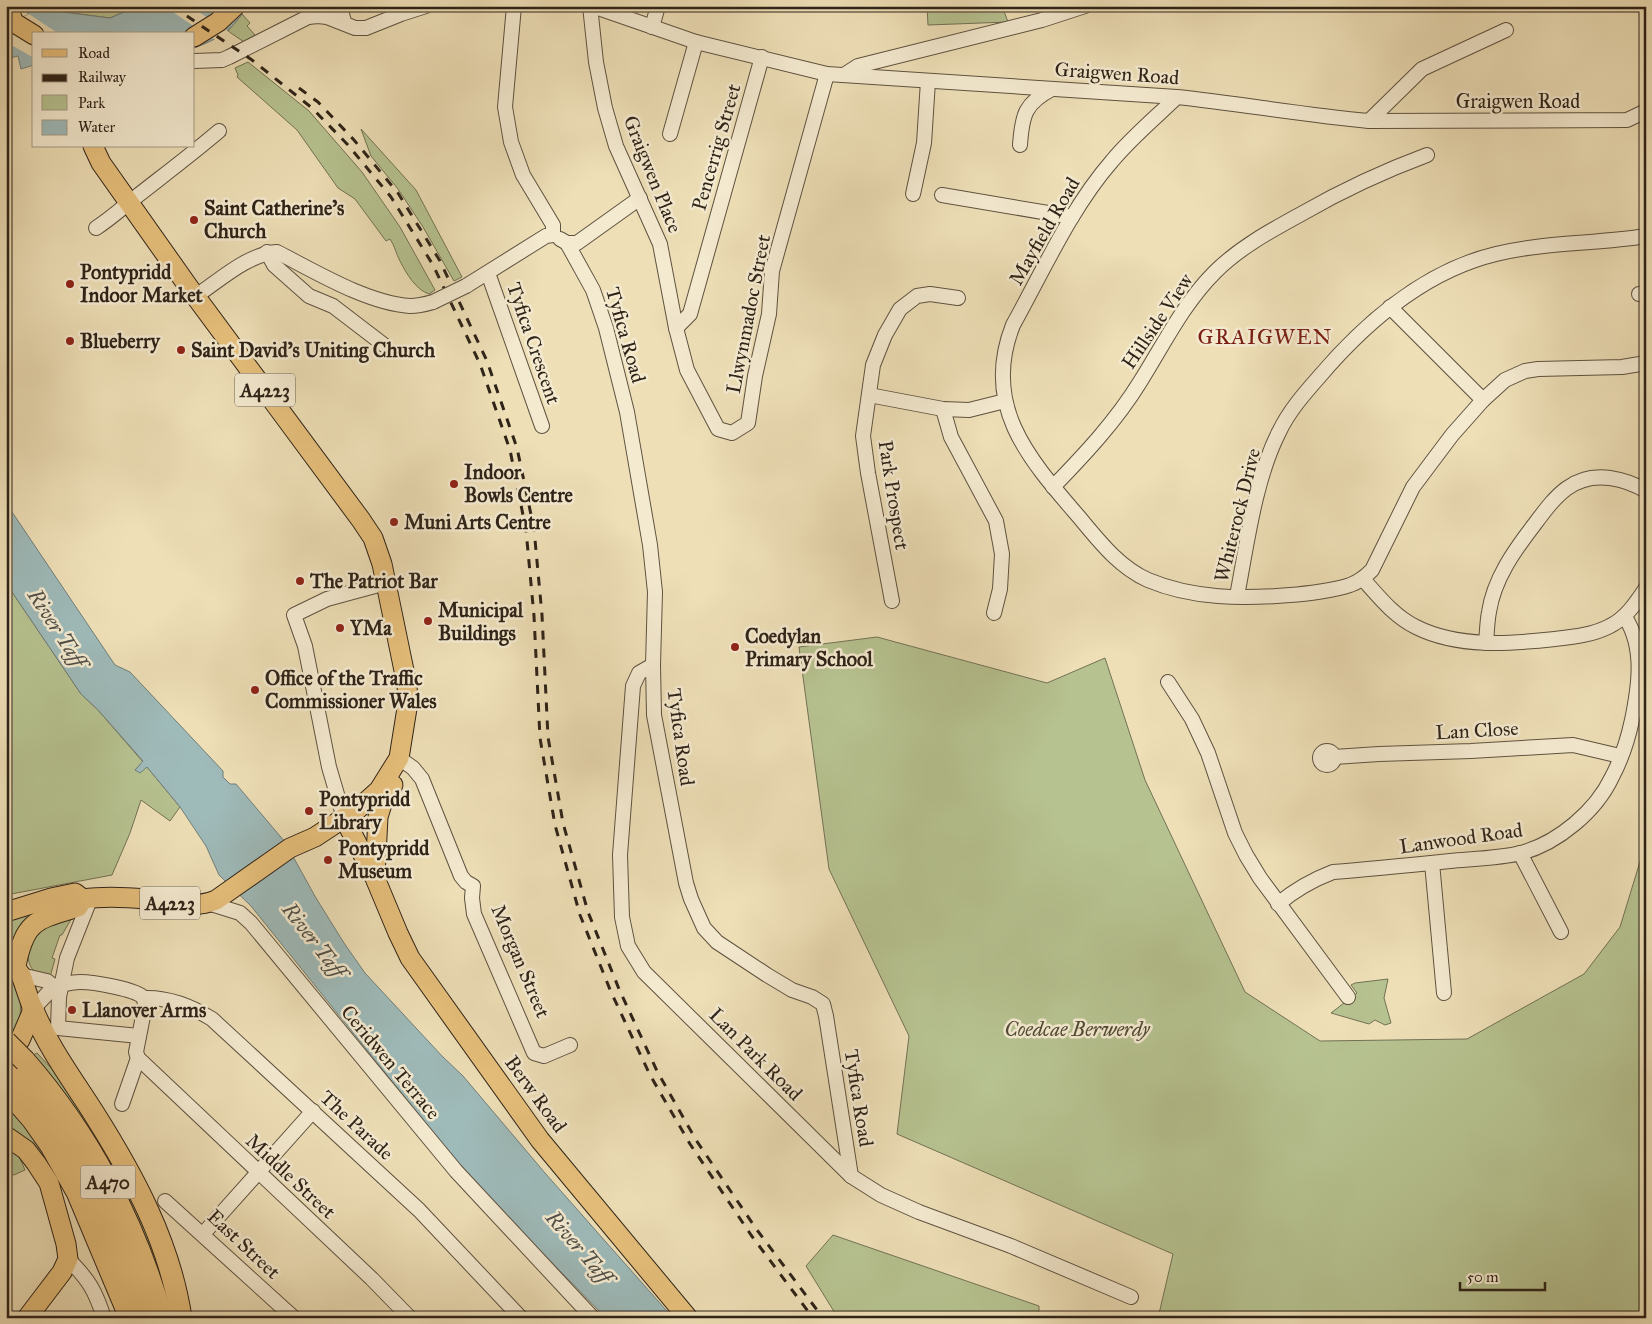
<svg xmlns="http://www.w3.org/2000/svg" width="1652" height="1324" font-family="'IM FELL Great Primer',serif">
<rect width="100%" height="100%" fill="#eedfb7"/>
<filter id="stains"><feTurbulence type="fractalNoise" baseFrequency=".004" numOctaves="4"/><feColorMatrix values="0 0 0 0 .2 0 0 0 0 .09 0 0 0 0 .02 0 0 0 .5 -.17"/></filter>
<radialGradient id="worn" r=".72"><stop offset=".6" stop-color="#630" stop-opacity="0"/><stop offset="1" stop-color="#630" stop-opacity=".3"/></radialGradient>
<!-- green -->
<g fill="#b6c290" stroke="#727254">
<path d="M20 6H138L110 18 40 9 25 11Z"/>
<path d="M927 6H1002L1008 22 928 25Z"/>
<path d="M242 14 250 23 247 26 255 35 244 42 228 31Z"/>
<path d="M248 62 309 111 362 172 400 227 435 290 429 294C416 290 406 273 400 261 396 254 395 246 390 239L386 241 355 199 338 188 297 130 237 77 238 75 235 68Z"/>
<path d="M361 129 416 190 462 277 454 281 423 227 398 189 371 156Z"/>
<path d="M6 583 81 694 98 710 143 762 135 770 147 767 180 807 170 821 141 800 130 833 112 875 6 895Z"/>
<path d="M877 637 1047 683 1105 658 1145 780 1245 992 1320 1041 1467 1039 1584 974 1620 927 1646 842V1318H1158L1173 1254 897 1134 909 1036 829 869 799 647Z"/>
<path d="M76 898 10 945 6 942V920Z"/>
<path d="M73 916 62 935H60L52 958 55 959 50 977C46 976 39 975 35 972 23 962 28 938 39 929 44 925 66 919 73 916Z"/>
<path d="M6 967 21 995 20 1017 13 1034 6 1028Z"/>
<path d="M1388 979 1384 998 1391 1023 1385 1025 1375 1020 1369 1024 1331 1013 1357 993 1351 985 1355 983Z"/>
<path d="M37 1053 53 1070 87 1114 154 1241 174 1318C153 1252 128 1189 90 1130 73 1104 52 1079 33 1055Z"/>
<path d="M6 1096 57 1168 53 1172 36 1147 6 1124Z"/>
<path d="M6 1149 19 1156 25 1170 14 1175 6 1173Z"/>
<path d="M833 1235 1039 1306V1318H838L806 1266Z"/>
</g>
<!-- water -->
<g fill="#9ebab9" stroke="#717e79">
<path d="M138 6H240L242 14C228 34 215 40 194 48V34H34V65L21 69 18 56 6 59V26L29 14 25 11 40 9 110 18Z"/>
<path d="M6 503 115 665 130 672 223 771V777L230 784H236L285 842 316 898 344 943 365 973 442 1056 463 1076 545 1173 673 1318H606L473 1182 251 906 219 875 206 846 180 807 147 767 140 773 135 770 143 761 98 710 81 694 6 583Z"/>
</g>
<!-- pier -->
<g fill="#eedfb7">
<path d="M164 6H190L208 18 240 6 242 14 225 29 230 33 217 41 212 38 194 48V34H182L195 27Z"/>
<path d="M29 14 59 34H34V58L6 42V26Z"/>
</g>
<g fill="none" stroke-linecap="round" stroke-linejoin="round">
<!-- minor casing -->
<g stroke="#5e5240" stroke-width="16">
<g id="minor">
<path d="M340 6 344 22"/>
<path d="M514 6 505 107 511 142 523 175 553 225V235"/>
<path d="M590 6 596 62 605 108 616 146 660 244 676 328 687 370 718 429 732 433 748 423 755 376 769 314 772 271 827 74"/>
<path d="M592 6 696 42 827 74 1177 97C1241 104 1305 115 1369 121L1627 120 1646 111"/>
<path d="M308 17 318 16 327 17 355 28H366L401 14 426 6"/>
<path d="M652 27 658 6"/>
<path d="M194 61 222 60 229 57 308 17 320 6"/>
<path d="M844 75 858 66 1042 20 1085 6"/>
<path d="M1177 97C1155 118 1131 138 1112 161 1071 208 1043 271 1013 325 981 406 1029 459 1079 517 1099 541 1119 567 1148 580 1193 599 1243 599 1290 595 1305 594 1337 590 1350 585 1359 582 1365 577 1372 570L1413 487 1452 435 1483 400 1505 380 1525 371 1538 369 1622 367 1646 363"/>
<path d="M1369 121 1422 69 1506 30"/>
<path d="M670 134 696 42"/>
<path d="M1020 145C1022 115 1025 103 1052 89"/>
<path d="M913 194 924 143 928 81"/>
<path d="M942 195 1072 217"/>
<path d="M96 228C110 219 122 208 136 197 164 175 192 154 219 131"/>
<path d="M560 239 567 243H577L640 198"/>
<path d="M567 243 593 290 606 328 627 412 650 545 655 592 653 665 654 715 686 883 691 899 704 928 717 942 767 975 792 990 812 997 823 1004 826 1016 851 1176"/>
<path d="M267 252 274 265 309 296 333 306 384 345"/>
<path d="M488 273 542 426"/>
<path d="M466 286 546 236 553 235"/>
<path d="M1639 294H1646"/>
<path d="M196 296C220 280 248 254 277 252 316 272 367 303 410 306 418 306 426 304 433 302"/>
<path d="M1390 307 1483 400"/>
<path d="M676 328 690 314 762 57"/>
<path d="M869 395 943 409 969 410 1005 401"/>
<path d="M943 409 951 437 996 521 1002 554 1000 589 994 613"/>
<path d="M1053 487C1085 454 1116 421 1140 382 1164 344 1183 304 1215 272 1240 247 1272 230 1303 213 1343 190 1384 171 1427 155"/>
<path d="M1363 579C1379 597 1394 616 1416 627 1458 648 1510 644 1555 639 1573 637 1593 635 1610 626 1626 618 1636 603 1646 588"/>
<path d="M1237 596C1247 544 1255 479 1279 432 1289 411 1304 394 1319 377 1365 323 1425 271 1496 254 1545 242 1596 244 1646 236"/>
<path d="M892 601 868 473 863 436 873 365 885 335 900 309 917 296 930 294 958 298"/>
<path d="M1486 643C1487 633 1487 622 1489 612 1494 579 1514 551 1534 525 1555 497 1572 473 1610 478 1623 480 1635 484 1646 491"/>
<path d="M653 665 639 673 633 686 620 855 622 917 628 946 644 972 851 1176 881 1195 919 1212 1011 1246 1131 1297"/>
<path d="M1168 682 1192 719 1208 753 1235 833 1246 855 1260 878 1348 997"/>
<circle cx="1327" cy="758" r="7"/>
<path d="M1334 757 1379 754 1471 751 1573 745 1620 756"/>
<path d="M399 758 413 768 422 779 461 876 466 882 473 886 472 898 474 914 534 1053 544 1056 570 1045"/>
<path d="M344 818 329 767 305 646 294 615 327 599 386 583"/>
<path d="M1520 853 1561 932"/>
<path d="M1432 863 1444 993"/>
<path d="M91 897 67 958 59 997 58 1028 139 1036"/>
<path d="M208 903 240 913 251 923 456 1171 593 1318"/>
<path d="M1278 904C1296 889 1312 880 1333 872 1372 869 1411 865 1450 861 1471 859 1502 858 1521 853 1558 843 1596 811 1612 777 1621 760 1628 739 1632 720 1639 686 1645 648 1625 617"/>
<path d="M21 975 47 981 53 986C62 985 71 982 80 982 93 982 136 989 144 998"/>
<path d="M144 998C169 997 191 1006 212 1019L419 1210 521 1318"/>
<path d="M144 998 145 1006 136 1052 138 1058 372 1279 410 1318"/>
<path d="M33 1010C39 1001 48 995 53 986"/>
<path d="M122 1104 138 1058"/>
<path d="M165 1201 294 1318"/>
<path d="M203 1234 313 1111"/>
<path d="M68 1259C89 1280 95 1290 104 1318"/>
</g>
</g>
<!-- major casing -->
<g stroke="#2e2318" stroke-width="21">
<g id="major">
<path d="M6 6 10 10 13 22 34 35"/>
<path d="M194 37 218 22 235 6"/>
<path d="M344 818 375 878 398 933 410 958 540 1140 688 1318"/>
<path d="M375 876 378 817 382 804 393 785"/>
<path d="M83 899C103 896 125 897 146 899 170 901 192 910 216 900L290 848 315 837 359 808 379 790 399 758 408 702 407 685 382 564 373 538 361 520 190 289 101 163 93 146"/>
<path d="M6 912 51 898 75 893 83 899"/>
<path d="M6 954 21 975 33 1010 20 1040 6 1056"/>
<path d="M16 966C25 920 36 920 78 907L83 899"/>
<path d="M6 1136 26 1150 36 1163 49 1183 66 1244 68 1259 62 1272 27 1318"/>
</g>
</g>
<!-- highway casing -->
<g stroke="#2e2318" stroke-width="23">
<g id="highway">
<path d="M33 1010C48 1047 72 1079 93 1112 133 1175 170 1243 181 1318"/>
<path d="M25 1061C89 1134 136 1224 162 1318"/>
<path d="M6 1064C75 1135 116 1224 145 1318"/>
<path d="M6 1089 32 1119 51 1146 77 1192 130 1318"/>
</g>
</g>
<!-- minor -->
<use href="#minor" stroke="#f4ead0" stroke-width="14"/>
<!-- major -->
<use href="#major" stroke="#e7c07c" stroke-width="19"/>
<!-- highway -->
<use href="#highway" stroke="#e7c07c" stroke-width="21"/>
<!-- rail -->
<g stroke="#2e2318" stroke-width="3" stroke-dasharray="9 9" stroke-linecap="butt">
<path d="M172 6 252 60 312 108 348 145 391 197 433 265 480 364 510 450 526 530 534 616 540 738 555 825 580 915 611 992 650 1075 690 1144 751 1235 813 1318"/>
<path d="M299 88 318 102 354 140 398 193 440 261 487 361 517 448 534 529 542 615 548 737 563 823 588 912 619 989 657 1071 696 1140 757 1230 823 1318"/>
</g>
<!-- minor-bridge casing -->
<g stroke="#5e5240" stroke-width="16" stroke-linecap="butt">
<path id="minor-bridge" d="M433 302 466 286"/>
</g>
<!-- highway-bridge casing -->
<g stroke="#2e2318" stroke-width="23" stroke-linecap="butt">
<path id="highway-bridge" d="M6 1042 25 1061"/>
</g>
<!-- minor-bridge -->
<use href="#minor-bridge" stroke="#f4ead0" stroke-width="14"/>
<!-- highway-bridge -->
<use href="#highway-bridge" stroke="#e7c07c" stroke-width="21"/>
</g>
<!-- markers -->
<g fill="#8f2418" stroke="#f4ead0" stroke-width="2">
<circle cx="194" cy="220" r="5"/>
<circle cx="70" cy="284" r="5"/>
<circle cx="70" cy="341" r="5"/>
<circle cx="181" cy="350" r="5"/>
<circle cx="454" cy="484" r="5"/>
<circle cx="394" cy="522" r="5"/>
<circle cx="300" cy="581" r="5"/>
<circle cx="428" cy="621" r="5"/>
<circle cx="340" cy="628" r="5"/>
<circle cx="735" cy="647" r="5"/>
<circle cx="255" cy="690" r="5"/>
<circle cx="309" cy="811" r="5"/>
<circle cx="328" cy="860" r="5"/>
<circle cx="72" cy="1010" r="5"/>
</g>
<g text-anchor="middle" stroke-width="5" stroke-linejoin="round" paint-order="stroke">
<!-- shield labels -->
<g fill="#f4ead0" stroke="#695f4f" stroke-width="1">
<rect x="235" y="373.5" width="60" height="33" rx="4"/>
<rect x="140" y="886.5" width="60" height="33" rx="4"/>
<rect x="80.5" y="1165.5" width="55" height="33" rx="4"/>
</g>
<g font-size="19" font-weight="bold" fill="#2e2318">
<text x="265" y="397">A4223</text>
<text x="170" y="910">A4223</text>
<text x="108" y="1189">A470</text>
</g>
<!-- street labels -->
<g font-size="20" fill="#2e2318" stroke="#f4ead0">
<text transform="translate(1117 73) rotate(4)" y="7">Graigwen Road</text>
<text x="1518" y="108">Graigwen Road</text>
<text transform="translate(716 147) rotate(-74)" y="7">Pencerrig Street</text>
<text transform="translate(653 174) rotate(68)" y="7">Graigwen Place</text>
<text transform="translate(1044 231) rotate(-60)" y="7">Mayfield Road</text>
<text transform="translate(748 314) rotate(-79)" y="7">Llwynmadoc Street</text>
<text transform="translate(1157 321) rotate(-56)" y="7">Hillside View</text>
<text transform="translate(626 335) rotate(74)" y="7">Tyfica Road</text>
<text transform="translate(534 343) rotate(71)" y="7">Tyfica Crescent</text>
<text transform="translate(894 495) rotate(81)" y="7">Park Prospect</text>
<text transform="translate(1237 515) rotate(-76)" y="7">Whiterock Drive</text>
<text transform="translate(1477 730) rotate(-3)" y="7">Lan Close</text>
<text transform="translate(681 737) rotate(82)" y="7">Tyfica Road</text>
<text transform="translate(1461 838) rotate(-8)" y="7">Lanwood Road</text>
<text transform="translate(521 961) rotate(67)" y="7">Morgan Street</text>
<text transform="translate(756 1054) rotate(45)" y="7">Lan Park Road</text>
<text transform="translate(391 1062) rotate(50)" y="7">Ceridwen Terrace</text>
<text transform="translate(536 1094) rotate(54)" y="7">Berw Road</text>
<text transform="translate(859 1098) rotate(81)" y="7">Tyfica Road</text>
<text transform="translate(357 1125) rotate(43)" y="7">The Parade</text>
<text transform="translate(291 1176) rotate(43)" y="7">Middle Street</text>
<text transform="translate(244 1244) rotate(43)" y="7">East Street</text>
</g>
<!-- poi labels -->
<g font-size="20" font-weight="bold" fill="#2e2318" stroke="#f4ead0" text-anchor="start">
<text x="204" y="215">Saint Catherine's<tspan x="204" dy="23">Church</tspan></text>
<text x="80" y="279">Pontypridd<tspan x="80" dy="23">Indoor Market</tspan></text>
<text x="80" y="348">Blueberry</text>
<text x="191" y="357">Saint David's Uniting Church</text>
<text x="464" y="479">Indoor<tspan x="464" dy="23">Bowls Centre</tspan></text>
<text x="404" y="529">Muni Arts Centre</text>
<text x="310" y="588">The Patriot Bar</text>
<text x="438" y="617">Municipal<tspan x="438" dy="23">Buildings</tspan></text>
<text x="350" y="635">YMa</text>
<text x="745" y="643">Coedylan<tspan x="745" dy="23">Primary School</tspan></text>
<text x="265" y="685">Office of the Traffic<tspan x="265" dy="23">Commissioner Wales</tspan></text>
<text x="319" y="806">Pontypridd<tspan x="319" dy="23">Library</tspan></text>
<text x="338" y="855">Pontypridd<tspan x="338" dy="23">Museum</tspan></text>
<text x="82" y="1017">Llanover Arms</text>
</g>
<!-- park labels -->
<g font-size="20" font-style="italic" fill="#504b36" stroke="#f4ead0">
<text x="1077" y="1036">Coedcae Berwerdy</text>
</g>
<!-- water labels -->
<g font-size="21" font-style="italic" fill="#505048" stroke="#f4ead0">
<text transform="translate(57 628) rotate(57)" y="7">River Taff</text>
<text transform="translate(314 940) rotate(52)" y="7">River Taff</text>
<text transform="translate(579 1247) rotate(49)" y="7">River Taff</text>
</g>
<!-- quarter labels -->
<g font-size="22" letter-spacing="1" fill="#7a1f14" stroke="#f4ead0">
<text x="1265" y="344">GRAIGWEN</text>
</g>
</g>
<!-- margin -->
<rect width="1652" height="1324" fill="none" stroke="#eedfb7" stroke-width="25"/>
<rect x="8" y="8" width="1637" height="1309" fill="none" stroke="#2e2318" stroke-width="2.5"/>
<rect x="12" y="12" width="1627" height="1299" fill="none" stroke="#2e2318"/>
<!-- legend -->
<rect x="32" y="32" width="162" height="115" fill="#f4ead0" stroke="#a59a86"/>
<rect x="42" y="49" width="25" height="8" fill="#e7c07c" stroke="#a59a86"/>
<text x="78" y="58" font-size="15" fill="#2e2318">Road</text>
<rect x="42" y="74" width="25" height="8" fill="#2e2318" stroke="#a59a86"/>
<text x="78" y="82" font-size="15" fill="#2e2318">Railway</text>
<rect x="42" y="95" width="25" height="15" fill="#b6c290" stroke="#a59a86"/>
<text x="78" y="108" font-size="15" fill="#2e2318">Park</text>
<rect x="42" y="120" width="25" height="15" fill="#9ebab9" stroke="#a59a86"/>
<text x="78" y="132" font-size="15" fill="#2e2318">Water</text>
<!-- scale -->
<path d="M1460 1282v8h85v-8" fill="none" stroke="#2e2318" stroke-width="2.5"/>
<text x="1467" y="1282" font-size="15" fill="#2e2318" stroke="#f4ead0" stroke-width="4" paint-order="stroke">50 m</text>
<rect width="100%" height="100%" filter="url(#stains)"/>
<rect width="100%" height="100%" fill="url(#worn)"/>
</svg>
